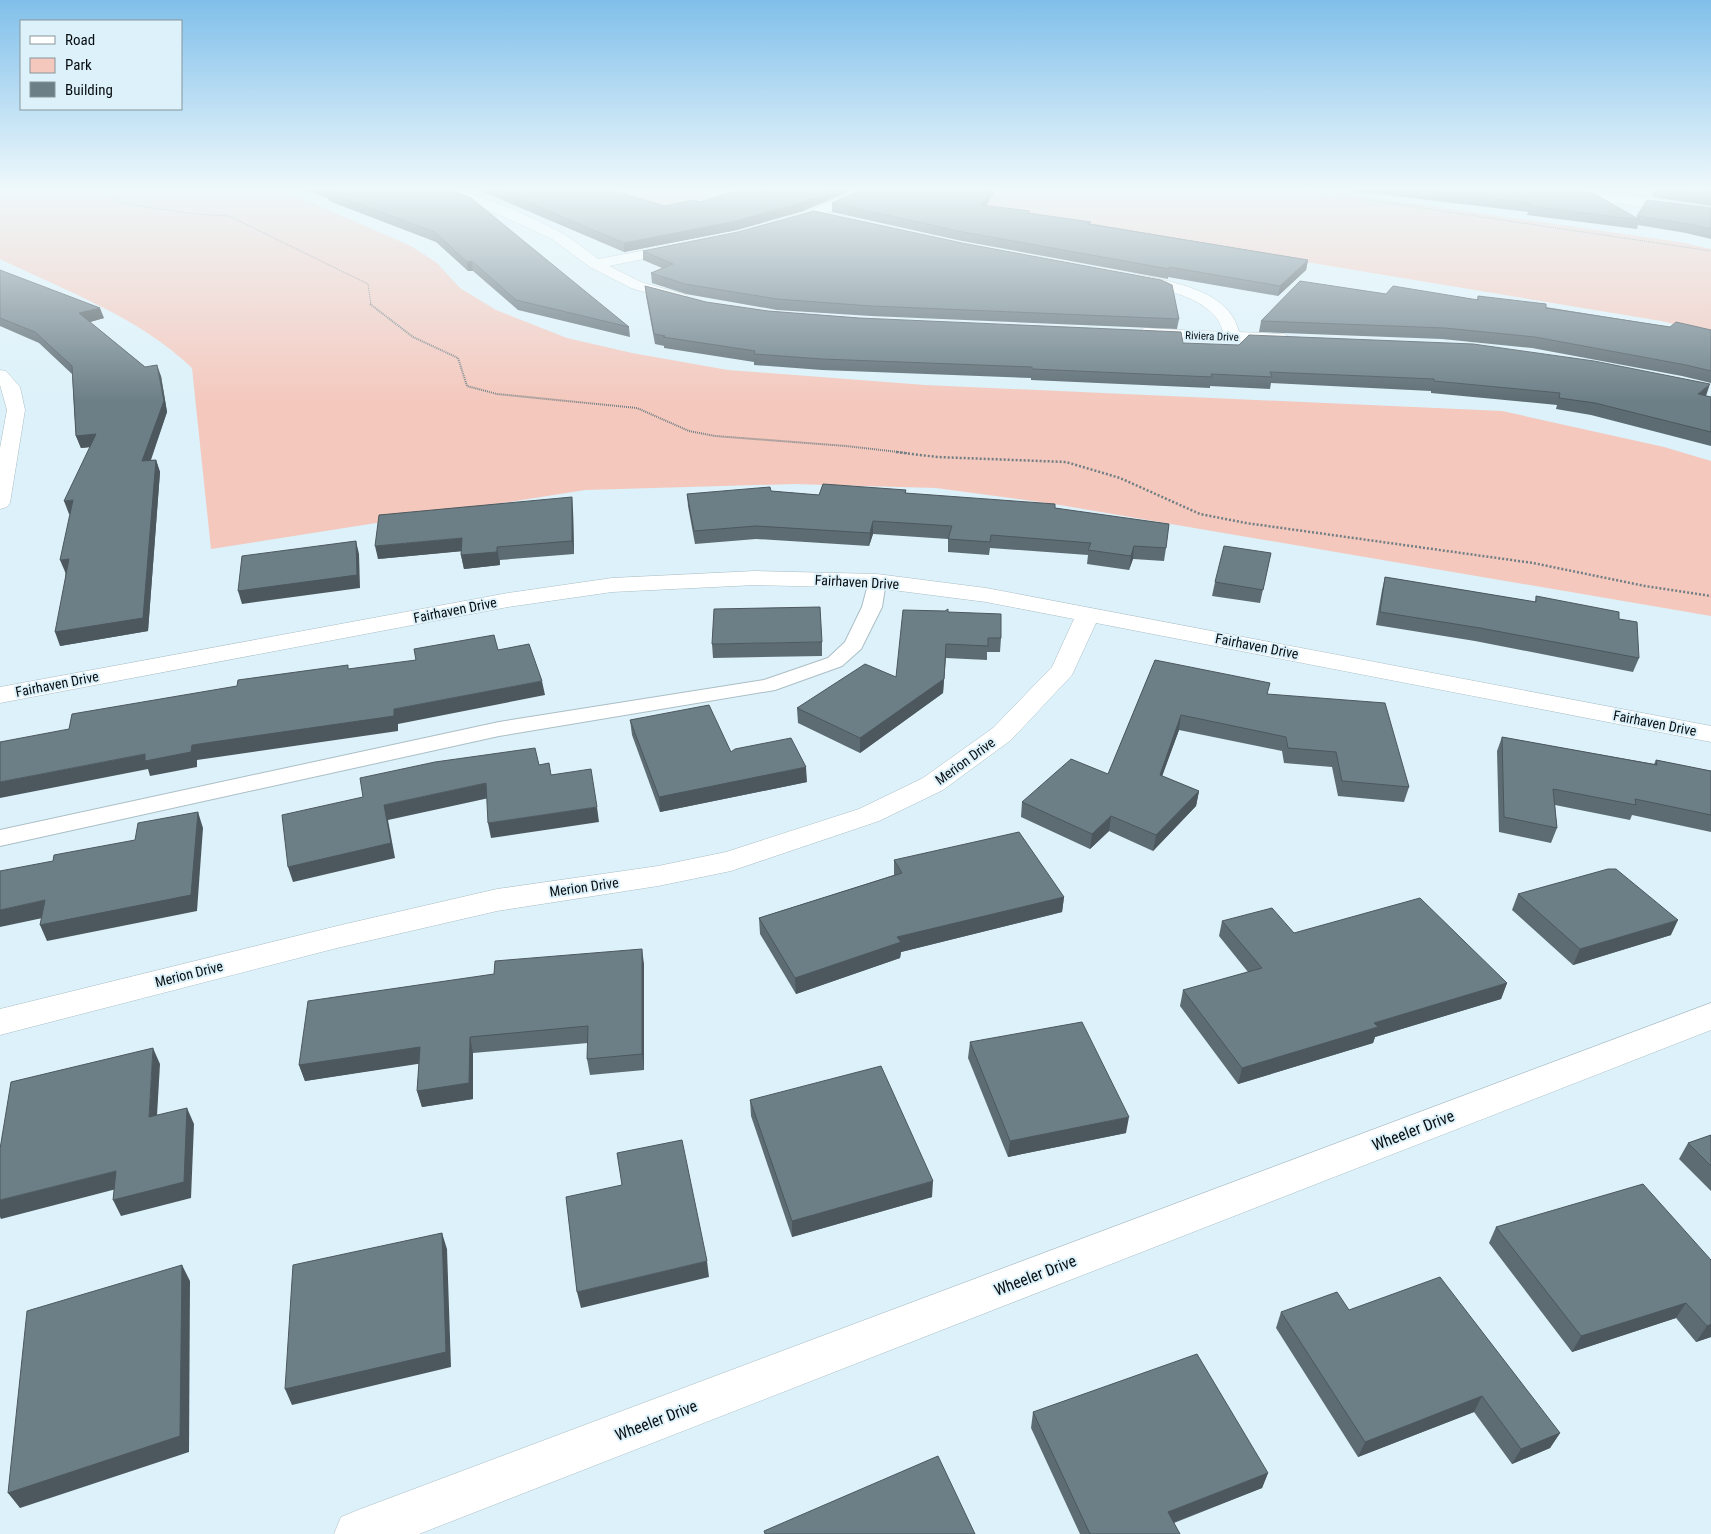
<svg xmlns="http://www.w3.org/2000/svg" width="1711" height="1534" font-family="'Roboto Condensed',sans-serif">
<rect width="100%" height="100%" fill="#dcf1f9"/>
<!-- green -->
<g fill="#f4c8bd">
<path d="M0 187H276L411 246 437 263 460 288 496 310 567 338 632 353 728 370 925 385 1502 411 1664 447 1711 461V616L1054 504 936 488 794 484 585 490 211 549 192 368C139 317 66 291 0 259Z"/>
<path d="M599 187H746L665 209Z"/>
<path d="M1003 187H1298L1679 242 1711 249V333L1661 321 975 207Z"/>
</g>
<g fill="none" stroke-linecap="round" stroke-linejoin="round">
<!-- lane casing -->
<g stroke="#abbec6" stroke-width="2">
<path id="lane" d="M877 575 884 577 886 581 882 607 861 649 842 666 775 690 499 736 0 846V830L499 722 764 680 828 658 845 642 862 607 870 577Z"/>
</g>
<!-- street casing -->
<g stroke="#abbec6" stroke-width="1">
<g id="street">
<path d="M431 187C468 187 527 215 560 232 573 239 586 250 598 259L679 244 684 245 686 248 684 251 609 266 641 282 686 295 689 298 681 303 631 288 590 267 552 239 500 215Z"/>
<path d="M864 187H881L819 217 782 227 775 223 777 220 809 211Z"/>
<path d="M1516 187C1581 187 1647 197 1711 208V216L1522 191Z"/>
<path d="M1136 274C1171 282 1230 290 1239 332L1284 334 1292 339 1284 344 1138 336 1136 333 1144 328 1223 332C1216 298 1159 288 1131 281L1129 278Z"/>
<path d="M0 370 6 371 20 387 25 410 10 503 7 507 0 509V448L7 410 0 385Z"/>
<path d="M755 571 877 574 986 588 1711 726V742L1096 623 1072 675 1011 740 943 790 879 821 731 871 658 886 497 911 337 948 0 1035V1009L337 926 497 889 658 866 726 852 859 809 923 778 993 728 1052 667 1074 619 986 602 877 588 755 585 612 592 508 607 0 703V687L508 593 612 578Z"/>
<path d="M1711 1003V1030L419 1534H334L341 1517 358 1510Z"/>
</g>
</g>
<!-- path-far2 -->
<g stroke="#717f84" stroke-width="1" stroke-dasharray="1 1" stroke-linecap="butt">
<path d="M80 187 102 191 122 202 139 206 195 214 229 216 368 284 371 305"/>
<path d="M1280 187 1711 251"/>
</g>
<!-- path-far1 -->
<path stroke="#717f84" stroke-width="2" stroke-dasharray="1 1" stroke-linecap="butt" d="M370 304 413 337 458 358 467 386 497 394 637 408 689 431 715 436 846 446 907 453"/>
<!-- path -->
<path stroke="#717f84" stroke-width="2.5" stroke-dasharray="2 2" stroke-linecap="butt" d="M896 452 937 457 1066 462 1120 478 1200 514 1246 523 1533 563 1645 586 1711 596"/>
<!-- lane -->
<use href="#lane" fill="#fff" fill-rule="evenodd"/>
<!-- street -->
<use href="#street" fill="#fff" fill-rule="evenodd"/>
</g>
<!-- wall -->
<g fill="#5d6c73">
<path d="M295 187H445L629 327 630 337 518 310 473 271H468L436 242 329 201 328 198Z"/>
<path d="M472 187H602L664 206 700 202 803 211 737 230 624 252Z"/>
<path d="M867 187H997L986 206 1308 260 1306 270 1278 296 1168 277V279L962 241 832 212V203Z"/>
<path d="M1321 187H1546L1636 218 1637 216 1711 208V239L1686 233 1638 225 1637 229 1527 215 1528 212Z"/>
<path d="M1655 187H1711V206L1652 197Z"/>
<path d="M643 251 1179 319 1177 329 871 316 777 310 686 294 652 283 651 273 662 268 643 260Z"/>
<path d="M0 270 104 318 90 322 145 367 161 376 167 412 151 460H156L160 472 148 631 60 646 70 514H69L90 447 81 448 76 436 72 374 39 343 0 326Z"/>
<path d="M645 286 706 302 768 311 1183 343 1705 396 1711 397V446L1591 415 1556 409 1557 405 1431 393V391L1271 383 1270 389 1210 386V388L1031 380V378L822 370 754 365V362L664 348V346L655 344 646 296Z"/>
<path d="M1386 294 1477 300 1478 296 1670 327 1711 330V383L1682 376 1532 348 1442 339 1259 332 1261 321Z"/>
<path d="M906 490V493L1055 508 1166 548 1164 561 1133 559 1129 570 1087 564 1088 555 990 548 989 555 948 552V539L873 534 869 546 756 539 695 544 688 506 687 494 771 491 819 495Z"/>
<path d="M573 510 574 554 500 560V565L464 569 461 555V551L378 559Z"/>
<path d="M1271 553 1260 603 1212 596 1215 582Z"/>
<path d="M1385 577 1535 602 1536 596 1619 619 1639 658 1633 672 1475 641 1376 625 1382 590Z"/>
<path d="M948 612 1001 638 1000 652H987V660L946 658 943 693 860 753 798 723 797 708 896 677Z"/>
<path d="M822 642V656L713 658 712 644Z"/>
<path d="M1155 660 1267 694 1409 787 1404 802 1338 796 1332 767 1284 763 1282 751 1179 730 1162 776 1199 791 1196 806 1153 851 1109 831 1090 849 1021 817 1022 802 1108 774Z"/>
<path d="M630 720 731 752 807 782 660 812 632 735Z"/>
<path d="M1502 737 1654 764 1656 760 1711 771V832L1632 815 1630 820 1555 805 1557 828 1551 843 1499 832 1497 751Z"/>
<path d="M894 860 1064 897 1062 912 901 952 900 958 796 994 760 934 759 918 894 875Z"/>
<path d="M1518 894 1671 935 1573 965 1512 910Z"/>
<path d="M1222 921 1294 933 1507 983 1501 999 1375 1037 1373 1043 1238 1084 1180 1006 1183 990 1248 972 1219 936Z"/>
<path d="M644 964V1070L590 1075 587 1059 588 1043 473 1053V1099L422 1107 417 1091 419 1063 305 1081 299 1065Z"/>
<path d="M970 1042 1126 1133 1008 1157 968 1058Z"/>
<path d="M750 1100 932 1197 792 1237 751 1116Z"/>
<path d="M1711 1135V1191L1679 1159 1688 1143Z"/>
<path d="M1496 1227 1711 1260V1337L1696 1342 1676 1318 1572 1352 1489 1243Z"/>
<path d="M1349 1310 1560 1433 1550 1448 1512 1464 1474 1412 1358 1457 1276 1328 1281 1312Z"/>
<path d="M1033 1412 1268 1473 1262 1488 1174 1523 1180 1534H1080L1031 1428Z"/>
</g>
<!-- shaded-wall -->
<g fill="#4c585e">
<path d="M840 187H860L803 211 737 230 624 252V243Z"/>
<path d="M993 187H997L981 214 982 205Z"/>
<path d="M1308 260 1306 270 1278 296 1280 286Z"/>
<path d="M472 261 473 271H468L467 262Z"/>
<path d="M100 308 104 318 83 324 79 313Z"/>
<path d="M157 365 161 376 167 412 146 473 142 461Z"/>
<path d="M1710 384 1706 396 1698 394Z"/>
<path d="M96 434 100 446 81 448 76 436Z"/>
<path d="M156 460 160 472 148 631 60 646 55 632Z"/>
<path d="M572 497 573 510 574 554 572 541Z"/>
<path d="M73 500 78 513 69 514 64 501Z"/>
<path d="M873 521V534L869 546 870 533Z"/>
<path d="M462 538 464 551 378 559 375 546Z"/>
<path d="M356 541 359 554 360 588 242 604 238 591Z"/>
<path d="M1134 546 1133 559 1129 570 1131 556Z"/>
<path d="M497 547 500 565 464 569 461 555Z"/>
<path d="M69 559 66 574 60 560Z"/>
<path d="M946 644 943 693 860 753V738Z"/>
<path d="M542 681 545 695 398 724V731L197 760V767L150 776 148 769 0 798V782L192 745 394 709Z"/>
<path d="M1181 715 1179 730 1157 790 1160 775Z"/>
<path d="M806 767 807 782 660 812 659 797Z"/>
<path d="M486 783 489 798 388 820 395 858 293 882 288 867 384 805Z"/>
<path d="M1199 791 1196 806 1153 851 1156 835Z"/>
<path d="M597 807 599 822 491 838 488 823Z"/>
<path d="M198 812 203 828 197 911 47 941 40 925Z"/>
<path d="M1111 816 1109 831 1090 849 1092 834Z"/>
<path d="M1064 897 1062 912 901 952 900 958 796 994 795 978 897 937Z"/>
<path d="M45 900 52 916 0 927V910Z"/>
<path d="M1678 920 1671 935 1573 965 1580 949Z"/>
<path d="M642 949 644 964V1070L642 1054Z"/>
<path d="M1507 983 1501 999 1375 1037 1373 1043 1238 1084 1242 1068 1374 1023Z"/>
<path d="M470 1037 473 1053V1099L422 1107 417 1091Z"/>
<path d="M420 1047 424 1063 305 1081 299 1065Z"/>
<path d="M153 1048 160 1064 156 1133 149 1117Z"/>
<path d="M187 1108 194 1124 191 1198 121 1216 113 1200Z"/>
<path d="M1129 1117 1126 1133 1008 1157 1010 1141Z"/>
<path d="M116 1171 124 1187 1 1219 0 1217V1200Z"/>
<path d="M933 1181 932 1197 792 1237V1221Z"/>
<path d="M442 1233 447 1249 451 1367 292 1405 285 1389Z"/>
<path d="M707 1261 709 1277 581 1308 577 1292Z"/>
<path d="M182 1265 190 1281 189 1452 20 1508 8 1493Z"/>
<path d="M1686 1303 1676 1318 1572 1352 1581 1336Z"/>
<path d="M1711 1324V1337L1696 1342 1707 1326Z"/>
<path d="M1482 1396 1474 1412 1358 1457 1365 1442Z"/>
<path d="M1560 1433 1550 1448 1512 1464 1521 1449Z"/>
<path d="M1268 1473 1262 1488 1164 1526 1168 1512Z"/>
</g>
<!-- building -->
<g fill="#6c7e86" stroke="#4c585e">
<path d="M320 187H445L471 198 629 327 516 300 472 261 467 262 435 232 327 192 331 191Z"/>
<path d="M491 187H602L664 206 694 200 700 202 748 187H840L803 202 736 221 624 243Z"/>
<path d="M867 187H993L982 205 1030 211 1028 213 1091 222 1088 224 1308 260 1280 286 1169 267V269L963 232 832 203Z"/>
<path d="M1394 187H1546L1593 193 1640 220 1530 206 1531 203Z"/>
<path d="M1656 187H1711V197L1655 188Z"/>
<path d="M1647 200 1711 208V229L1689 224 1637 216Z"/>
<path d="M814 211 962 243 1161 280 1172 285 1179 319 871 306 777 299 685 284 651 273 673 264 643 251 738 232Z"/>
<path d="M0 270 100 308 79 313 145 367 157 365 164 401 142 461 156 460 143 618 55 632 69 559 60 560 73 500 64 501 96 434 76 436 72 366 35 332 0 318Z"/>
<path d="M1300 281 1386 294 1393 286 1478 300V296L1546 304V308L1670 327 1676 322 1711 330V371L1686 365 1535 337 1445 328 1261 321Z"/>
<path d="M645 286 706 302 768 311 859 318 1181 332 1183 343 1239 345 1249 335 1473 344 1594 361 1710 384 1698 394 1711 397V432L1595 403 1559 398 1560 393 1434 381V379L1270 372 1272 377 1211 374 1212 377 1032 369V367L822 359 754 354 755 351 663 337 665 336 654 334Z"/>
<path d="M823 484 906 490 905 493 1055 504V508L1169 524 1166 548 1134 546 1131 556 1088 550 1091 543 991 535 990 542 948 539 952 526 873 521 870 533 756 526 694 531 687 494 770 487 771 491 819 495Z"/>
<path d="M572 497V541L497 547V552L461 555 462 538 375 546 379 515Z"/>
<path d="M356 541 357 575 238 591 242 556Z"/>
<path d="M1224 546 1271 553 1263 590 1215 582Z"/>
<path d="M1385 577 1536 602V596L1619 612V619L1637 622 1639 658 1480 628 1380 612Z"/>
<path d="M820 607 822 642 712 644 714 609Z"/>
<path d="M948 609V612L1001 614V638H988V646L946 644 944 679 860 738 797 708 865 664 896 677 903 610 945 611Z"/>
<path d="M494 635 498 650 529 644 542 681 394 709V716L192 745 191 752 145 761V754L0 782V742L69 729 72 714 237 686 238 680 348 665V669L416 660 414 649Z"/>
<path d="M1155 660 1270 683 1267 694 1385 703 1409 787 1342 781 1336 752 1288 748 1286 737 1181 715 1160 775 1199 791 1156 835 1111 816 1092 834 1022 802 1071 759 1108 774Z"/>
<path d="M709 705 731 752 735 749 791 738 806 767 659 797 630 720Z"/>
<path d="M1502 737 1657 765 1656 760 1711 771V815L1635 799 1636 805 1553 789 1557 828 1504 817Z"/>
<path d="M535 748 539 765 549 763 551 775 591 769 597 807 488 823 486 783 384 805 391 843 288 867 282 815 363 797 360 778 435 762Z"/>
<path d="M198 812 191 895 40 925 45 900 0 910V871L53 861 54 855 135 840 138 823Z"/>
<path d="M1019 832 1064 897 897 937 901 942 795 978 759 918 902 873 894 860Z"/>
<path d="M1608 869H1616L1678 920 1580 949 1518 894Z"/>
<path d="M1420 898 1507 983 1374 1023 1378 1027 1242 1068 1183 990 1262 968 1222 921 1272 908 1294 933Z"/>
<path d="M642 949V1054L587 1059 588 1026 470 1037 469 1083 417 1091 420 1047 299 1065 308 1001 494 974 495 961Z"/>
<path d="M1082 1022 1129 1117 1010 1141 970 1042Z"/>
<path d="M153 1048 149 1117 187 1108 184 1182 113 1200 116 1171 0 1200V1149L11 1082Z"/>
<path d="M881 1066 933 1181 792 1221 750 1100Z"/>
<path d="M1711 1135V1166L1688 1143Z"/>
<path d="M682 1140 707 1261 577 1292 566 1197 622 1185 617 1153Z"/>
<path d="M1643 1184 1711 1260V1324L1707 1326 1686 1303 1581 1336 1496 1227Z"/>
<path d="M442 1233 446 1352 285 1389 293 1265Z"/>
<path d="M182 1265 180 1436 8 1493 27 1311Z"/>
<path d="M1440 1277 1560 1433 1521 1449 1482 1396 1365 1442 1281 1312 1337 1292 1349 1310Z"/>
<path d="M1197 1354 1268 1473 1168 1512 1180 1534H1090L1033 1412Z"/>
<path d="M938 1456 975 1534H765L764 1531Z"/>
</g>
<!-- sky -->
<linearGradient id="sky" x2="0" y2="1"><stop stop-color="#80bfea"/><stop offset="0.47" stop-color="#eff9fc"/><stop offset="1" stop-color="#eff9fc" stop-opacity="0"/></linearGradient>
<rect width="1711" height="402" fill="url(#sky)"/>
<g text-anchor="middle" stroke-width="4" stroke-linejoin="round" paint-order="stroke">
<!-- far-street labels -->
<g font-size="11" fill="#070d10" stroke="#dcf1f9">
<text transform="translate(1212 336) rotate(2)" y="4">Riviera Drive</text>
</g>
<!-- street labels -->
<g font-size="14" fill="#070d10" stroke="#dcf1f9">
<text transform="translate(857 582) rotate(3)" y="5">Fairhaven Drive</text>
<text transform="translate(455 610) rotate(-11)" y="5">Fairhaven Drive</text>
<text transform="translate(1257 646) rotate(11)" y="5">Fairhaven Drive</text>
<text transform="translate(57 684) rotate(-11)" y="5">Fairhaven Drive</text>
<text transform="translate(1655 723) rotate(11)" y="5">Fairhaven Drive</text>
<text transform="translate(965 761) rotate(-36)" y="5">Merion Drive</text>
<text transform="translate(584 887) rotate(-8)" y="5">Merion Drive</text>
<text transform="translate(189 974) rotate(-14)" y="5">Merion Drive</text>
</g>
<!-- near-street labels -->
<g font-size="16" fill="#070d10" stroke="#dcf1f9">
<text transform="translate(1413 1130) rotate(-21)" y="6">Wheeler Drive</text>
<text transform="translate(1035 1275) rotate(-21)" y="6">Wheeler Drive</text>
<text transform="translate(656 1420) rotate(-21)" y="6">Wheeler Drive</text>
</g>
</g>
<!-- legend -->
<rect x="20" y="20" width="162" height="90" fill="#dcf1f9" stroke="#87969c"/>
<rect x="30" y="36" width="25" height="8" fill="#ffffff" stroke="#87969c"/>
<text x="65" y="45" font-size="15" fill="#070d10">Road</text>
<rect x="30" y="58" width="25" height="15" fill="#f4c8bd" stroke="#87969c"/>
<text x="65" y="70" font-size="15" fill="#070d10">Park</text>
<rect x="30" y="82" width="25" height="15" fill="#6c7e86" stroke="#87969c"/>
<text x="65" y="95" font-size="15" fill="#070d10">Building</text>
</svg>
